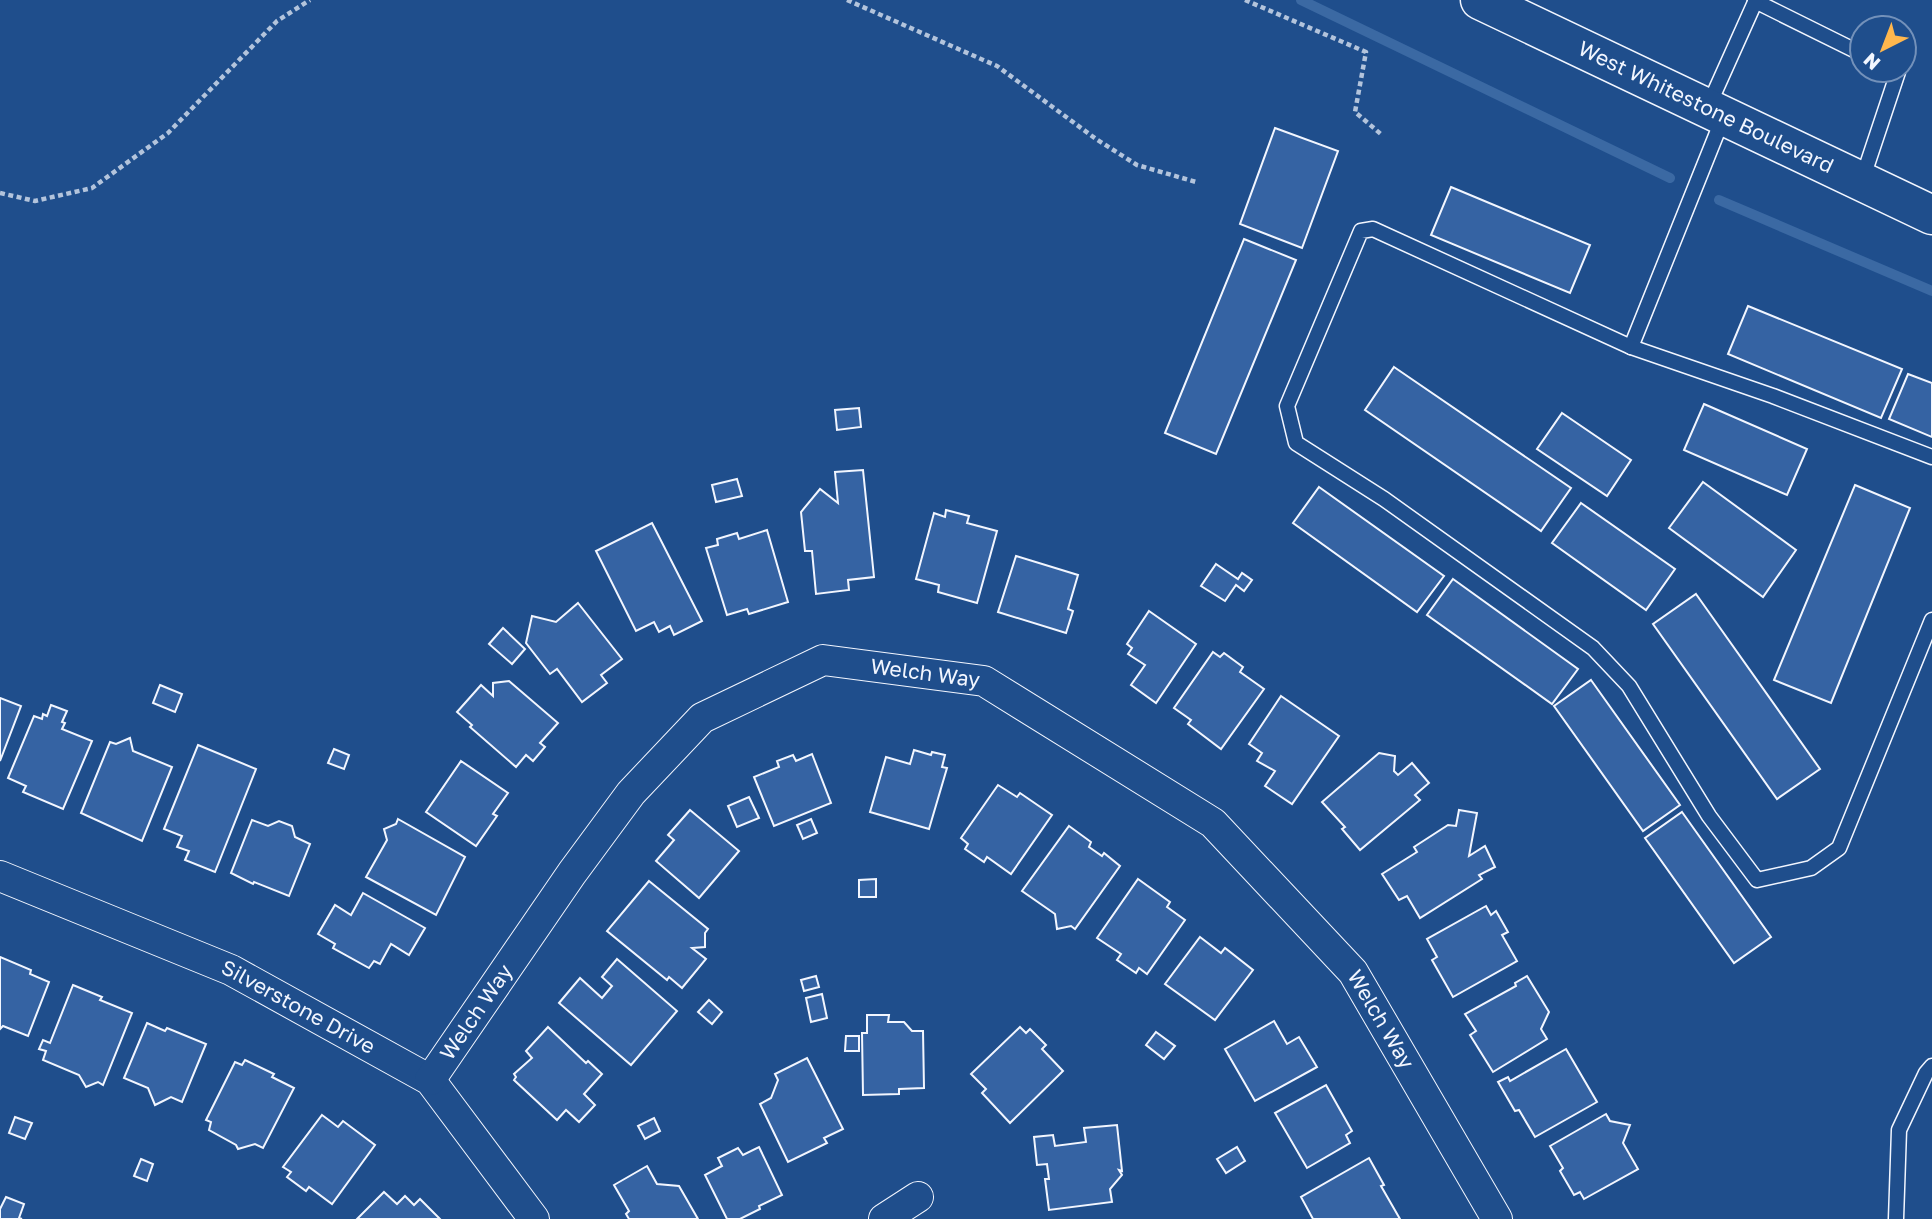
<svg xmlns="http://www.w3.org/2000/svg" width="1932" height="1219" font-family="'Golos Text',sans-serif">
<rect width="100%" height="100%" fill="#1f4e8c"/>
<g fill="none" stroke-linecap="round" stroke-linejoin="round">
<!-- stream -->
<g stroke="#3b69a3" stroke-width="10">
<path d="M1301 0 1670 178"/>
<path d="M1719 200 1932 291"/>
</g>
</g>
<!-- building -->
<g fill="#3563a3" stroke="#f2f6ff" stroke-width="2">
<path d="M1275 128 1338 151 1302 248 1240 224Z"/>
<path d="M1451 187 1590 245 1570 293 1431 235Z"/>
<path d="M1244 239 1296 260 1216 454 1165 433Z"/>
<path d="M1748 306 1902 369 1881 418 1728 354Z"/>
<path d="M1394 367 1571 488 1541 531 1365 410Z"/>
<path d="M1908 374 1932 383V437L1889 419Z"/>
<path d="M1704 404 1807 449 1787 495 1684 450Z"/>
<path d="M859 408 861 427 837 430 835 410Z"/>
<path d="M1562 413 1631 460 1607 496 1537 449Z"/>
<path d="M863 470 874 577 848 580 849 590 816 594 812 551H805L801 512 820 489 838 503 835 472Z"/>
<path d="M737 479 742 496 716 502 712 485Z"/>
<path d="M1703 482 1796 550 1763 597 1669 528Z"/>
<path d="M1855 485 1910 508 1831 703 1774 680Z"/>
<path d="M1319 487 1444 576 1417 612 1293 523Z"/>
<path d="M1581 503 1675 569 1646 610 1552 543Z"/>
<path d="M946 510 969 516 967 523 997 531 977 603 938 592 939 585 916 579 934 513 945 517Z"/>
<path d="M652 523 702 621 674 635 670 626 659 632 654 622 636 631 596 551Z"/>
<path d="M767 530 788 602 749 614 747 609 727 615 706 548 718 545 717 539 737 533 739 539Z"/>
<path d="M1016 556 1078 575 1068 609 1073 611 1066 633 998 612Z"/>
<path d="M1216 564 1238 579 1242 573 1252 580 1244 591 1236 585 1225 601 1201 586Z"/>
<path d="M1453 579 1578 669 1552 704 1427 615Z"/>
<path d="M1696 594 1820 769 1777 799 1653 624Z"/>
<path d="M578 603 622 659 601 675 607 683 582 702 557 669 550 674 526 643 532 616 556 622Z"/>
<path d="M1149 611 1196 644 1156 703 1131 685 1145 665 1128 654 1132 648 1127 644Z"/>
<path d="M503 628 525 649 512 664 489 644Z"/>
<path d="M1213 652 1220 657 1224 653 1243 667 1240 672 1264 689 1221 749 1188 724 1191 720 1174 708Z"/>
<path d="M1591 680 1680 805 1643 831 1554 706Z"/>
<path d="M509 681 558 723 540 743 545 747 533 761 526 755 516 767 470 727 472 725 457 712 481 685 493 696V683Z"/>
<path d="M160 685 182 694 175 712 153 703Z"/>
<path d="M1281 696 1339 736 1292 804 1265 786 1275 771 1257 761 1262 753 1249 744Z"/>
<path d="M0 698 21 706 0 761Z"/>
<path d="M51 705 67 711 62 722 65 723 62 729 92 741 63 809 23 792 26 786 8 778 34 716 42 719 43 714 47 716Z"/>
<path d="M130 738 133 751 172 767 142 841 81 813 110 742 116 744Z"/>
<path d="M198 745 256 769 215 872 185 860 189 851 177 847 182 836 164 829Z"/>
<path d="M334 749 349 755 344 769 328 763Z"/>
<path d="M914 750 931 755 932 752 945 755 942 767 947 768 929 829 870 812 886 757 910 764Z"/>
<path d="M1379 753 1395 756 1394 771 1398 775 1412 763 1429 783 1415 795 1420 800 1360 850 1342 829 1345 827 1322 802Z"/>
<path d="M812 754 831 803 774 826 754 777 779 767 777 761 793 755 796 761Z"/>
<path d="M461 761 508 793 493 814 497 816 476 846 426 812Z"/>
<path d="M998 785 1017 797 1020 793 1052 815 1011 874 987 857 984 862 965 849 968 844 961 838Z"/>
<path d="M749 797 759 818 737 827 728 806Z"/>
<path d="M690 810 739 851 699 898 656 861 674 840 668 835Z"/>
<path d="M1459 810 1477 813 1469 856 1485 846 1495 867 1479 875 1482 879 1420 918 1407 896 1399 900 1382 874 1417 852 1414 847 1448 825 1456 826Z"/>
<path d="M1682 812 1771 937 1734 963 1645 838Z"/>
<path d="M398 819 465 857 436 915 366 877 387 840 384 829 396 824Z"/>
<path d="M811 819 817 833 803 839 797 825Z"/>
<path d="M252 820 268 826 279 821 292 826 295 837 310 844 289 896 254 882 253 884 231 873Z"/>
<path d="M1069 826 1091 842 1089 847 1102 856 1104 853 1120 866 1075 929 1071 926 1057 929 1055 914 1022 891Z"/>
<path d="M876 879V897H859V880Z"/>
<path d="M1138 879 1170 902 1167 907 1185 920 1147 974 1139 968 1136 973 1117 960 1121 954 1097 938Z"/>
<path d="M649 881 708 929 705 933V947L692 948 706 959 682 988 669 977 667 980 607 931Z"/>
<path d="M363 893 425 928 409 955 391 944 380 964 374 961 369 968 333 948 335 944 318 934 335 905 351 915Z"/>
<path d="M1486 906 1491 915 1496 911 1508 932 1502 935 1517 961 1453 997 1432 960 1437 957 1427 939Z"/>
<path d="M1200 937 1221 953 1225 948 1253 970 1215 1020 1165 984Z"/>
<path d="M0 957 31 970 30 974 49 982 28 1036 3 1026 0 1029Z"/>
<path d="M617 959 677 1011 631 1065 559 1003 580 978 602 998 612 986 602 977Z"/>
<path d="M816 976 819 987 804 991 801 980Z"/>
<path d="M1527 976 1549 1012 1541 1029 1547 1039 1493 1072 1470 1035 1476 1031 1465 1014 1516 986 1515 983Z"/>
<path d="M73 985 102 997 100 1000 132 1013 103 1085 98 1082 86 1087 79 1075 43 1060 46 1051 39 1049 43 1040 50 1043Z"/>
<path d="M822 994 827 1018 811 1022 806 998Z"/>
<path d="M709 1000 722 1012 712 1024 698 1012Z"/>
<path d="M867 1015H889L888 1022H904L912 1031H923L924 1088 899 1089V1094L863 1095 862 1033H867Z"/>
<path d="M1274 1021 1287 1044 1299 1037 1317 1067 1255 1101 1225 1049Z"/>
<path d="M147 1023 165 1031 167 1028 206 1044 182 1102 171 1097 155 1105 148 1088 124 1078Z"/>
<path d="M548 1027 586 1063 588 1061 602 1074 584 1094 595 1105 579 1122 566 1110 557 1120 514 1080 516 1077 514 1074 532 1058 526 1051Z"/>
<path d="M1020 1027 1026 1033 1030 1029 1046 1045 1042 1049 1063 1071 1010 1123 982 1093 986 1089 971 1074Z"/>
<path d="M1156 1032 1175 1046 1164 1059 1146 1045Z"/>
<path d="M846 1036H859V1051H845Z"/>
<path d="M1566 1049 1597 1102 1535 1137 1519 1110 1515 1111 1498 1082 1508 1077 1510 1081Z"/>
<path d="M807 1058 843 1129 824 1138 827 1143 788 1162 760 1104 771 1098 778 1080 775 1074Z"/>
<path d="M245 1060 274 1074 272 1077 294 1088 263 1148 255 1144 238 1149 236 1145 209 1130 211 1122 206 1120 235 1062 242 1065Z"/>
<path d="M1326 1085 1352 1131 1346 1135 1350 1143 1307 1168 1275 1113Z"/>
<path d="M1606 1114 1610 1121 1630 1125 1623 1143 1638 1169 1584 1199 1580 1192 1574 1195 1560 1171 1563 1168 1550 1146Z"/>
<path d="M322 1115 338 1127 343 1121 375 1145 332 1204 309 1187 306 1191 287 1177 291 1172 283 1167Z"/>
<path d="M15 1117 32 1123 25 1139 9 1133Z"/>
<path d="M654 1118 660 1131 645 1139 638 1126Z"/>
<path d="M1117 1125 1122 1171 1119 1170 1122 1175 1110 1189 1112 1202 1049 1210 1045 1179H1049L1047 1164 1037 1165 1034 1137 1053 1135 1055 1146 1086 1142 1084 1128Z"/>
<path d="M759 1147 782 1195 759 1206 760 1209 740 1219H727L705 1175 722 1166 718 1158 738 1148 743 1155Z"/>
<path d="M1237 1147 1245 1161 1226 1173 1217 1159Z"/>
<path d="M1369 1158 1384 1185 1381 1186 1400 1219H1313L1301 1197Z"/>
<path d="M141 1159 153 1164 147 1181 134 1176Z"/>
<path d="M647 1166 657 1184 679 1186 698 1219H629L626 1214 629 1211 614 1185Z"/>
<path d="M384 1192 397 1204 405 1196 414 1205 420 1199 440 1219H357Z"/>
<path d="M6 1197 24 1204 19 1218 22 1219H0V1209Z"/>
</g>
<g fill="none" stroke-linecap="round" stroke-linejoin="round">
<!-- lane casing -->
<g stroke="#f2f6ff" stroke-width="17">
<g id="lane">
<path d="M1755 1 1862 54"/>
<path d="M1708 107 1756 0"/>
<path d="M1862 180 1898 72 1894 70"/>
<path d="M1631 347 1723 118"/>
<path d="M1932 457 1773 396 1631 347 1373 229 1361 231 1287 406 1296 443 1384 499 1593 648 1629 686 1709 816 1757 880 1811 868 1839 848 1932 620"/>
<path d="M1896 1219 1899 1130 1926 1073 1932 1066"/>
</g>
</g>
<!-- street casing -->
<g stroke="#f2f6ff" stroke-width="32">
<g id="street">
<path id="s1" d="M0 876 231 970 430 1080 534 1219"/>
<path id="s2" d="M430 1080 572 873 631 793 702 718 823 660 984 681 1213 823 1353 972 1497 1219"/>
<path d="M884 1219 918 1197"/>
</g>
</g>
<!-- secondary casing -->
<g stroke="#f2f6ff" stroke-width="41">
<g id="secondary">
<path id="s3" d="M1480 0 1932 215"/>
</g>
</g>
<!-- path -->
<g stroke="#b3c4dc" stroke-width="4.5" stroke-dasharray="5 3.5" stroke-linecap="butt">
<path d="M847 0 997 66 1096 139 1137 165 1196 182"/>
<path d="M1245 0 1366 52 1355 112 1382 135"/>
<path d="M0 193 35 201 92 188 168 133 277 21 310 0"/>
</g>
<!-- lane -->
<use href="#lane" stroke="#1f4e8c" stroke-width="14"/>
<!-- street -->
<use href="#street" stroke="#1f4e8c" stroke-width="30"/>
<!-- secondary -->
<use href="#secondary" stroke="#1f4e8c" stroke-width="38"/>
</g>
<g text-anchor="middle" stroke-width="5" stroke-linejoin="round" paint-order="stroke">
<!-- street labels -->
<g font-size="21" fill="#f2f6ff" stroke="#1f4e8c">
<text dy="7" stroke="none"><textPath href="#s3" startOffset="250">West Whitestone Boulevard</textPath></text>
<text dy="7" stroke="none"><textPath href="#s2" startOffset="691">Welch Way</textPath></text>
<text dy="7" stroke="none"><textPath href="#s1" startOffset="326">Silverstone Drive</textPath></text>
<text dy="7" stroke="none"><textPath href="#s2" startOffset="82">Welch Way</textPath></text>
<text dy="7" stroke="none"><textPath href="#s2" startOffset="1279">Welch Way</textPath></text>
</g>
</g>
<!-- north arrow -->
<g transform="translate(1883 49) rotate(222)"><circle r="33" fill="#1f4e8c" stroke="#7391ba" stroke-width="2"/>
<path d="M0-5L12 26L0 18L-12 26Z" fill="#ffb74d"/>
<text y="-10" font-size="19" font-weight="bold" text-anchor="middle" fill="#f2f6ff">N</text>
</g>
</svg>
